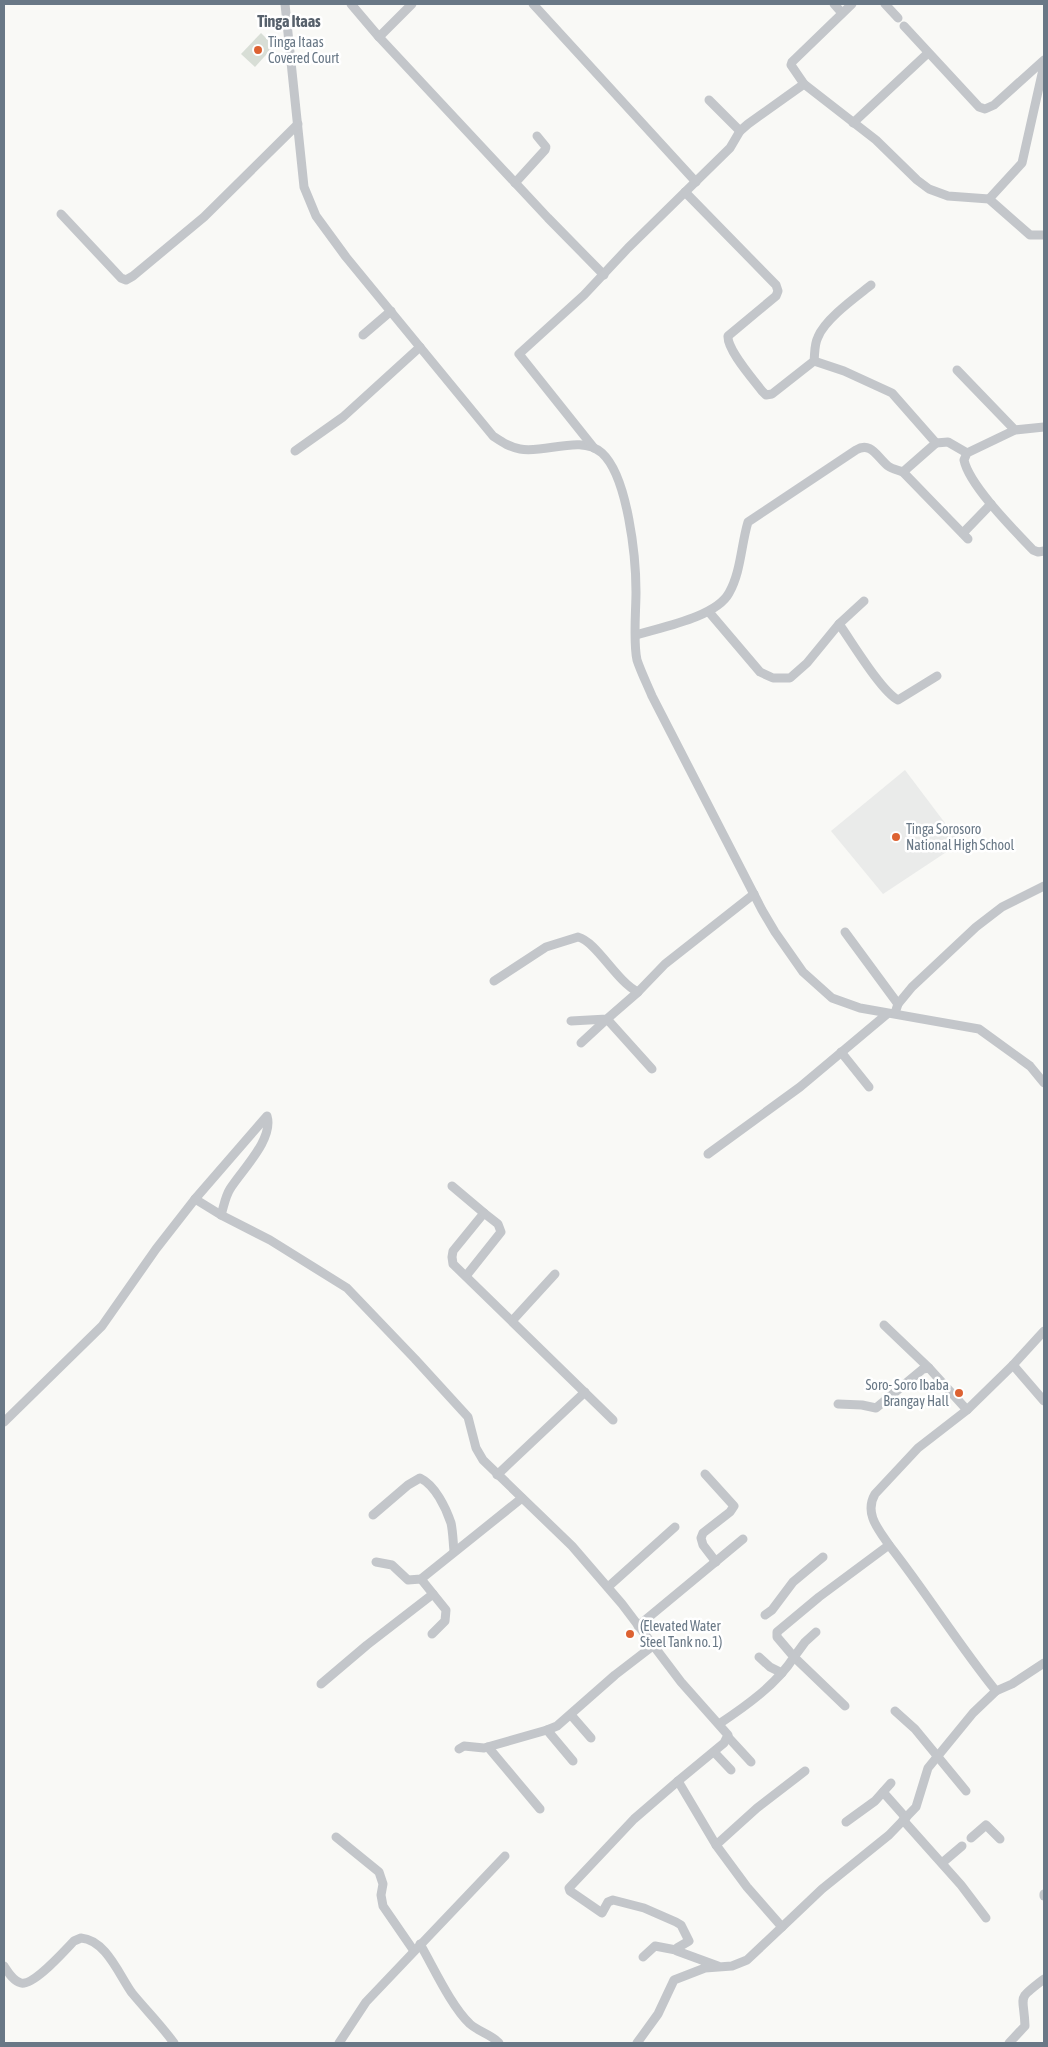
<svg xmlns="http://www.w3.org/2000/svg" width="1048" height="2047" font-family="'Asap Condensed',sans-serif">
<rect width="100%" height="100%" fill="#f9f9f6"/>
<!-- built -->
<path fill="#eaebea" d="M905 770 960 843 883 894 831 831Z"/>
<!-- green -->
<path fill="#d8ded6" d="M261 33 274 46 255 67 241 54Z"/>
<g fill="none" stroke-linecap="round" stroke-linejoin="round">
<!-- minor -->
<g stroke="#c3c6ca" stroke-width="9">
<path d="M285 4 304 187 316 216 346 257 493 436C502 442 509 447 520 449 545 454 581 434 602 453 628 477 636 558 636 592 636 610 633 643 637 660 641 672 647 684 652 696L762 910 775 932 803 972 832 998 860 1008 979 1029 1030 1066 1044 1083"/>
<path d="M351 4 379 37 412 4"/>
<path d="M533 4 696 182"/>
<path d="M834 4 842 13"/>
<path d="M885 4 898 18"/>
<path d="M904 26 979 107 985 109 994 105 1044 60"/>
<path d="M379 37 548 218 604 275"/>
<path d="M804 84 876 140 917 180 929 189 948 196 989 199 1030 235H1044"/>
<path d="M709 100 740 131"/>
<path d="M853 123 928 53"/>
<path d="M515 183 545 150 546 147 537 136"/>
<path d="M685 192 776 285 778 291 776 296 728 336C727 350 753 379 762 391L766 395 772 394 814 361C815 353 814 345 818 337 825 319 856 297 871 285"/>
<path d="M989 199 1022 163 1044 65"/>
<path d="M61 214 121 278 126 280 133 276 204 217 298 124"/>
<path d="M363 335 391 311"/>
<path d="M957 370 1015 430"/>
<path d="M1044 427 1015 430 967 453 964 460C969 485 1014 530 1033 550L1038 552 1044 551"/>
<path d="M936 443 948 442 967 453"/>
<path d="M594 448 519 354 584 295 628 248 730 148 740 131 748 124 804 84 791 65 792 62 852 4"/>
<path d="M295 451 343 417 420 347"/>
<path d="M903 472 968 539"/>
<path d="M963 533 991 504"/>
<path d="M709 612 760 672 773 678H790L807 663 839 624C852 642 881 691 898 700L937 676"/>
<path d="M839 624 864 601"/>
<path d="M636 635C662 627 716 617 729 593 741 572 741 545 748 522L856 450C871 441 877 457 888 466 892 469 898 470 903 472L936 443 892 393 844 371 814 361"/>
<path d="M845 932 898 1004"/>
<path d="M494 981 546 947 578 937C597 942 616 981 638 992"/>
<path d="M895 1013 898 1004 912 987 976 927 1002 907 1044 886"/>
<path d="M571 1021 607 1019 638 992 665 964 754 894"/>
<path d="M581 1043 607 1019 652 1069"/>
<path d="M841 1052 869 1087"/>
<path d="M708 1154 800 1087 887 1014"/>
<path d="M452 1186 484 1213 453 1251 452 1257 453 1264 613 1420"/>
<path d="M195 1199 267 1116C274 1139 242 1170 230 1189 225 1197 224 1206 221 1215"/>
<path d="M466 1276 501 1232 498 1224 484 1213"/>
<path d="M512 1321 555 1274"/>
<path d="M884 1325 929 1368"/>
<path d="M1013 1365 1044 1401"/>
<path d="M838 1404 862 1405 876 1408 923 1369 929 1368 967 1410"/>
<path d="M4 1422 102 1326 156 1249 195 1199 221 1215 270 1240 347 1288 415 1359 468 1417 476 1448 483 1460 572 1546 622 1604 681 1682 728 1735 724 1743 678 1781"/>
<path d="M705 1474 734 1506 730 1512 703 1533 701 1538 703 1545 716 1562"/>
<path d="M497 1475 585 1392"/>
<path d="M373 1515 408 1485 420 1478C435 1485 446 1508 451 1523 453 1532 453 1542 454 1551"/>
<path d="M889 1545C926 1592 958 1644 996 1691"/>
<path d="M376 1562 392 1565 408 1580 421 1579 522 1498"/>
<path d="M421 1579 446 1610 445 1621 432 1634"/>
<path d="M608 1587 675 1527"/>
<path d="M765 1615 772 1610 793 1582 823 1557"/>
<path d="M638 1626 743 1539"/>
<path d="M816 1632 805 1642 794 1657 845 1706"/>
<path d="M759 1657 770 1667 782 1673"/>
<path d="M321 1684 367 1645 433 1594"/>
<path d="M895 1711 915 1729 966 1791"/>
<path d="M571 1715 591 1738"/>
<path d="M719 1724C746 1706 777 1684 794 1657L777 1637V1632L819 1597 889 1545C878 1529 864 1513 875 1494L918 1448 967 1410 1013 1365 1044 1331"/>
<path d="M547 1730 573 1761"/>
<path d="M728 1737 751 1762"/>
<path d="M488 1747 540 1809"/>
<path d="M459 1749 464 1746 484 1748 547 1730 557 1726 615 1675 654 1645"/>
<path d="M714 1752 731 1770"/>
<path d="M883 1792 906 1818"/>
<path d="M903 1820 961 1885 986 1918"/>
<path d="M846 1822 875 1801 891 1783"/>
<path d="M336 1837 379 1872 383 1884 381 1895 383 1906 414 1951"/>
<path d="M971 1838 986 1825 1000 1839"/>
<path d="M716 1845 757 1808 805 1771"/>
<path d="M942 1863 962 1846"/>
<path d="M1044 1894V1896"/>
<path d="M782 1927 822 1889 889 1835 916 1807 928 1768 973 1713 996 1691 1012 1684 1044 1663"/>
<path d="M420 1944C434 1968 451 2006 470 2024 479 2032 491 2034 499 2043"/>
<path d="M643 1957 655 1946 676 1950"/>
<path d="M4 1966C8 1972 13 1981 21 1983 34 1986 65 1950 74 1941L81 1938C106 1940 119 1975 132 1993 146 2010 161 2025 174 2043"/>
<path d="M339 2043 366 2002 505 1856"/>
<path d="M637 2043 658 2014 674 1980 705 1968 732 1966 747 1960 782 1927 747 1887 716 1845 678 1781 634 1819 569 1888 570 1891 602 1913 608 1902 613 1900 644 1908 676 1922 681 1925 689 1941 677 1948V1951L718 1966"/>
<path d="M1009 2043 1025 2026C1024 1994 1015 2001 1044 1979"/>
</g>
</g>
<!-- markers -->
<g fill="#dd6232" stroke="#fff" stroke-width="2">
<circle cx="258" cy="50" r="5"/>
<circle cx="896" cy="837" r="5"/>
<circle cx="959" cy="1393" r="5"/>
<circle cx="630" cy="1634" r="5"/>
</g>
<g text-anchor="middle" stroke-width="5" stroke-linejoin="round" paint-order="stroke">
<!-- poi labels -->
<g font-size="14" fill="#697886" stroke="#fff" text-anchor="start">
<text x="268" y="47">Tinga Itaas<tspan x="268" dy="16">Covered Court</tspan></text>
<text x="906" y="834">Tinga Sorosoro<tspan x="906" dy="16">National High School</tspan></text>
<text x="949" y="1390" text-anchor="end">Soro- Soro Ibaba<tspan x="949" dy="16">Brangay Hall</tspan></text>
<text x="640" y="1631">(Elevated Water<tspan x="640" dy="16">Steel Tank no. 1)</tspan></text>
</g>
<!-- quarter labels -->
<g font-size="16" font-weight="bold" fill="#57616c" stroke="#fff">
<text x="289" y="27">Tinga Itaas</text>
</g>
</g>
<!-- border -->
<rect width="1048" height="2047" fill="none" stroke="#697886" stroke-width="10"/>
</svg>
